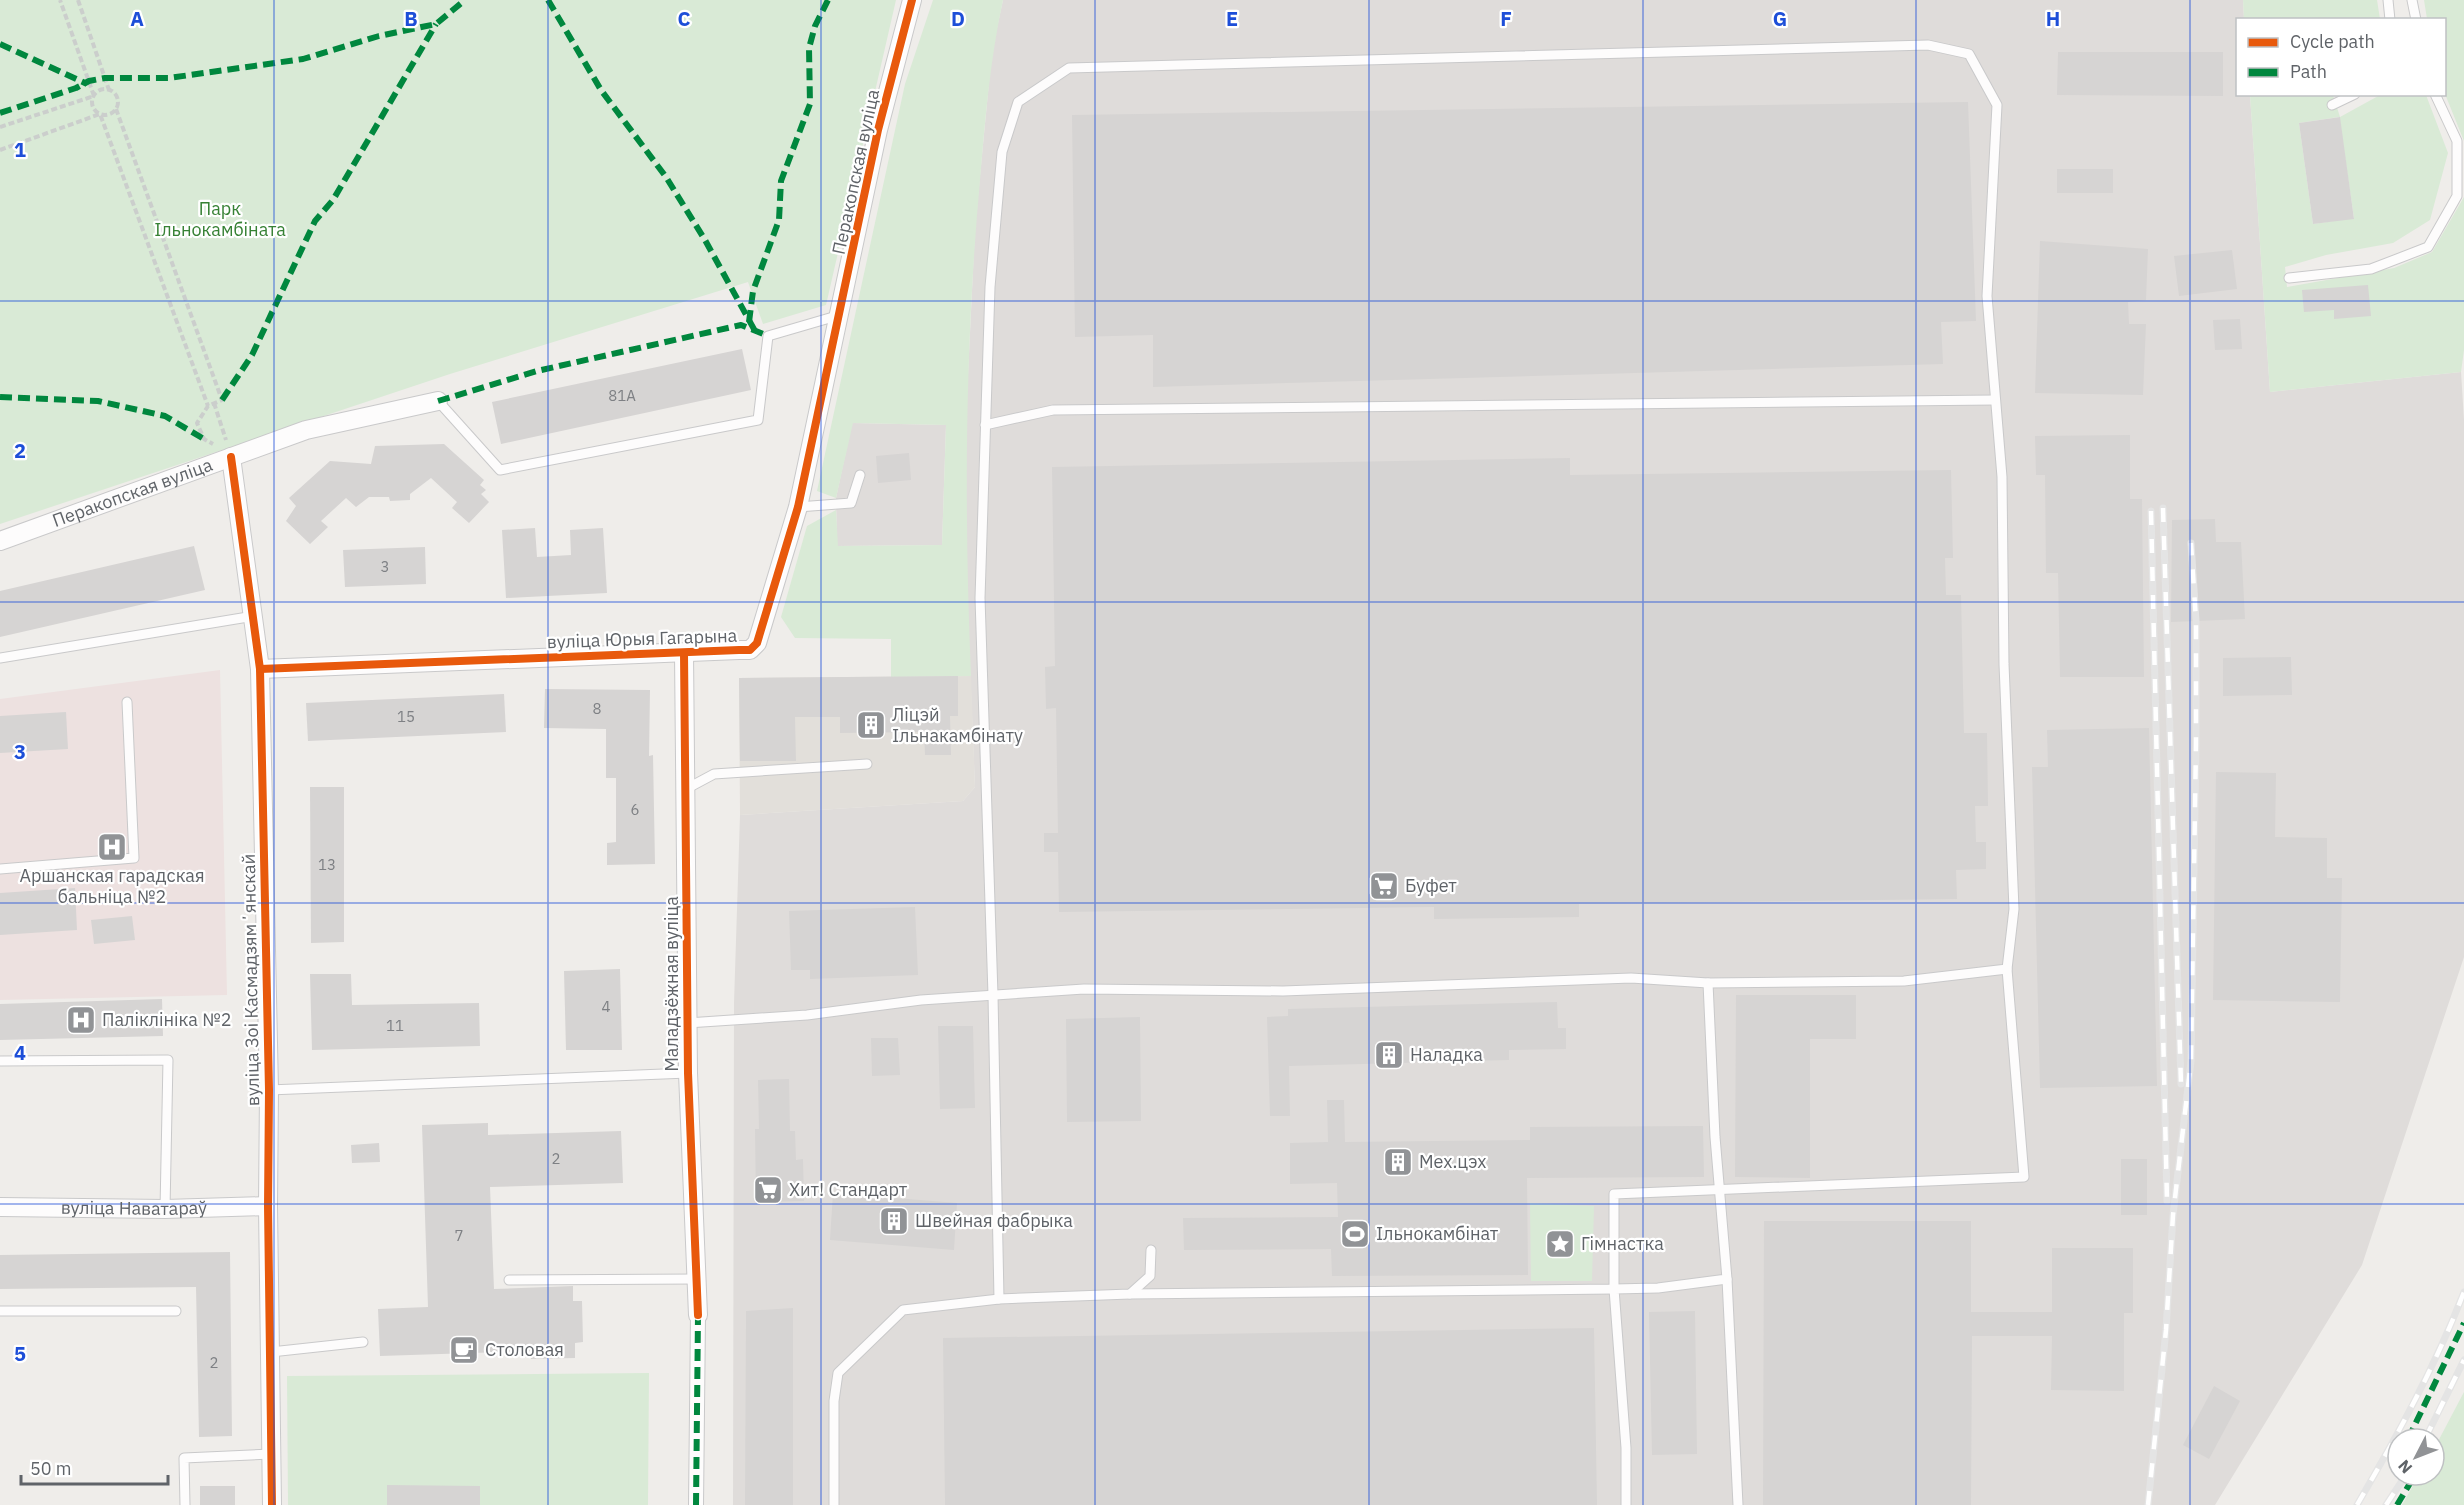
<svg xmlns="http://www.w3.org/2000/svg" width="2464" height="1505" font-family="'IBM Plex Sans',sans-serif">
<rect width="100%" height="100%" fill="#efedea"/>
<!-- industrial -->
<g fill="#dfdcda">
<path d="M1003 0H2243L2244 19 2238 20V94L2250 95 2270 392 2461 372 2464 420V957L2362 1265 2215 1505H733L734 1003 740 815 963 801 975 787 965 549 966 417 975 228 992 51Z"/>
<path d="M852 423 946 425 942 545 837 546 836 498Z"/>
</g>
<!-- education -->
<path fill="#e2dfda" d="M971 676 975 787 963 801 740 815 739 678Z"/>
<!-- medical -->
<path fill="#ede1e0" d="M220 670 227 995 0 1000V699Z"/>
<!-- green -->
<g fill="#d9ead6" fill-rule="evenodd">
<path d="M0 0H896L826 305 763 324 748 282 450 374 0 524Z"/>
<path d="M933 0H1003C990 60 985 120 980 180 965 345 964 510 971 676L891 677V639L795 638 781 617 807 526 836 510 838 546 942 545 946 425 853 423 836 498 817 491 905 84Z"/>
<path d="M2243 0H2377L2380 19H2244Z"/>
<path d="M2424 0H2464V141L2445 94 2444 20 2427 19Z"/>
<path d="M2250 95H2333L2340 117 2380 95H2426L2448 153 2430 220 2393 243 2326 255 2285 267 2287 287 2394 268 2432 252 2464 197V350L2461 372 2270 392ZM2339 117 2354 218 2313 224 2299 123Z"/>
<path d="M1530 1203 1594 1206 1592 1281H1531Z"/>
<path d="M649 1373 648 1505H288L287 1376Z"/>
<path d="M2464 1392V1505H2402L2419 1475H2434V1449Z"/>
</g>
<!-- building -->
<g fill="#d6d4d3">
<path d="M2058 52H2223V96L2057 95Z"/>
<path d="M1968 102 1976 321 1941 322 1943 364 1153 387V335L1075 337 1072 115Z"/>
<path d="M2340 117 2354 219 2313 224 2299 123Z"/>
<rect x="2057" y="169" width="56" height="24"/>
<path d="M2040 241 2148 249 2146 300 2128 302 2129 324H2146L2143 395 2035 393Z"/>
<path d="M2232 250 2237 289 2179 296 2174 256Z"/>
<path d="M2368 285 2371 316 2334 319V310L2304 312 2302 290Z"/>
<path d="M2240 319 2242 349 2215 350 2213 320Z"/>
<path d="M742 349 751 390 501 444 492 402Z"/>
<path d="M2130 435V499H2142L2144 677H2060L2058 573H2046L2045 475H2036L2035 436Z"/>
<path d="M444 444 484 480 480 485 486 490 481 494 489 502 469 523 452 508 457 502 431 478 410 494V500L390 501 389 497H369L356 507 346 498 321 521 328 527 310 544 286 521 296 506 289 498 330 461 371 464 375 446Z"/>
<path d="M909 453 911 480 878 483 876 456Z"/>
<path d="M1570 458V475L1951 470 1953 558H1945L1946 595H1961L1964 733H1987L1988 806H1975L1976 842H1986V869L1956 870 1957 899 1579 904V917L1434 919V907L1059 912 1058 852H1044V833H1058L1056 708 1046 709 1045 667 1055 666 1052 467Z"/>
<path d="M2215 519 2216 542H2241L2245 619 2171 622 2172 520Z"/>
<path d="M535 528 537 557 571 555 570 530 603 528 607 593 506 598 502 530Z"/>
<path d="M194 546 205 590 0 637V591Z"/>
<path d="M425 547 426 584 345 587 343 550Z"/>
<path d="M2291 657 2292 695 2223 696V658Z"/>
<path d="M958 676V716H950L951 755H925L924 732 840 733V717H795L796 761H740L739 678Z"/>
<path d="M545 689 650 690 649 756 653 755 655 864 607 865V843L616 842V778H606V729L544 728Z"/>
<path d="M504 694 506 732 308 741 306 703Z"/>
<path d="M66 712 68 749 0 753V716Z"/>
<path d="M2149 728 2157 1086 2040 1088 2032 767H2048L2047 730Z"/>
<path d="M2216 772 2276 773 2275 837 2327 838V878H2342L2340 1002 2213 1000Z"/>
<path d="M310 787H344V942L311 943Z"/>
<path d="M75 888 77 930 0 935V893Z"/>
<path d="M915 907 918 975 810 979V970H791L789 911Z"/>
<path d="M132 916 135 940 94 944 91 920Z"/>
<path d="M620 969 622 1050H566L564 971Z"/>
<path d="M310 974H351L352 1005 479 1003 480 1046 312 1050Z"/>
<path d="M1736 995H1856V1039H1810V1178L1735 1177Z"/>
<path d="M162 999 163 1036 0 1040V1004Z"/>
<path d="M1557 1002 1558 1028H1566V1049L1509 1050V1060L1289 1066 1290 1116H1270L1267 1017 1288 1016V1009Z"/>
<path d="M1140 1017 1141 1121 1067 1122 1066 1019Z"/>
<path d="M938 1026H973L975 1108 940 1109Z"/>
<path d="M871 1038H898L900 1075 872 1076Z"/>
<path d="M789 1079 790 1131H795L796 1160 803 1159 804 1201 756 1202 755 1129H759L758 1080Z"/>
<path d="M1327 1100H1344L1345 1142 1530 1140V1127L1703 1126 1704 1177 1527 1178 1528 1275 1332 1276 1331 1249 1184 1250 1183 1218 1338 1217 1337 1183 1290 1184V1143L1328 1142Z"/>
<path d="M488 1123V1135L621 1131 623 1183 490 1187 494 1289 573 1286V1301H582L583 1342 575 1343V1358L531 1359V1351L380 1356 378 1309 428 1307 422 1125Z"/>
<path d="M379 1143 380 1162 352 1163 351 1145Z"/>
<rect x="2121" y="1159" width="26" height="56"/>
<path d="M833 1193 957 1203 954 1250 830 1240Z"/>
<path d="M1764 1221H1971V1312H2052V1248H2133V1313H2124V1391L2051 1390 2052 1336H1972L1971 1505H1763Z"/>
<path d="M230 1252 232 1436 199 1437 196 1287 0 1289V1255Z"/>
<path d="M793 1308V1505H745L746 1311Z"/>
<path d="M1695 1311 1697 1454 1652 1455 1649 1312Z"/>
<path d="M1594 1328 1597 1505H945L943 1338Z"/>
<path d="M2214 1386 2240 1401 2209 1459 2183 1445Z"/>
<path d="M387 1485 480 1486V1505H387Z"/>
<rect x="200" y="1486" width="35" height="19"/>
</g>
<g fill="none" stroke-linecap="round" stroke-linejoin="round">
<!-- service casing -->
<g stroke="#c9c9ca" stroke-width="11">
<g id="service">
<path d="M2388 0 2390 20"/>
<path d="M2412 0 2416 20"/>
<path d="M2332 105 2355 94"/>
<path d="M2289 278 2371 269 2428 247 2457 196V141L2435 94"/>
<path d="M438 401 500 470 758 420 768 336 840 315"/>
<path d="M985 425 1053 410 1995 400"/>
<path d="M798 507 851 503 860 475"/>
<path d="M0 658 254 616"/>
<path d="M686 789 714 774 867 764"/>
<path d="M0 869 134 858 127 702"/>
<path d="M687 1023 807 1015 921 1000 1084 989 1283 991 1631 978 1708 983 1715 1137 1727 1279 1658 1288 1614 1289 1626 1448V1505"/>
<path d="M0 1061 168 1060 165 1209"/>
<path d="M269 1090 688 1073"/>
<path d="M1727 1279 1738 1505"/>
<path d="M509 1280 698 1279"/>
<path d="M1130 1294 1614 1289V1194L2024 1177 2007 969"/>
<path d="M999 1299 993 995 980 598 990 287 1002 152 1018 102 1069 68 1928 45 1969 54 1997 105 1987 296 2002 477 2004 664 2014 909 2007 969 1904 981 1708 983"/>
<path d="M0 1311H176"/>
<path d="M271 1352 363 1342"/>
<path d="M185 1505 184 1458 271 1454"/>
<path d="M834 1505V1401L838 1373 903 1310 999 1299 1130 1294 1150 1276 1151 1250"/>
</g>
</g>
<!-- pedestrian casing -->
<g stroke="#c9c9ca" stroke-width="16">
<path id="pedestrian" d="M696 1505 698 1315"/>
</g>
<!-- minor casing -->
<g stroke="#c9c9ca" stroke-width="20">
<g id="minor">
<path d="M231 457 260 669 269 1090 268 1206 272 1505"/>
<path id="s1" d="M0 541 306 430 438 401"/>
<path d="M684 653 688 1073 698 1315"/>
<path d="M260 669 739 650H750L757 643 798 507 878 130 912 0"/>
<path id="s2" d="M0 1207 165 1209 268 1206"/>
</g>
</g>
<!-- path -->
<g stroke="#cbcecc" stroke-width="4" stroke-dasharray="6 3" stroke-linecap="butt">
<path d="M78 0 109 90"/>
<circle cx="105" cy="102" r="13"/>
<path d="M116 109 222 400 208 406 197 423 204 439 213 444"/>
<path d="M0 127 94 96 60 0"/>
<path d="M0 150 100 114 208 406"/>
<path d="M214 403 226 440"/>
</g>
<!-- service -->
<use href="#service" stroke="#fdfcfc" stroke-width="9"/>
<!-- pedestrian -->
<use href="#pedestrian" stroke="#fdfcfc" stroke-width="14"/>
<!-- minor -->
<use href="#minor" stroke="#fdfcfc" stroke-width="18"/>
<!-- rail casing -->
<g stroke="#e4e4e4" stroke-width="7">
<g id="rail">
<path d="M2163 508 2181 1084"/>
<path d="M2151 511 2167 1201"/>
<path d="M2425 1439 2464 1360"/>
<path d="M2148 1505 2166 1330 2173 1215 2191 1061 2196 743V621L2191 543"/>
<path d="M2357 1505C2397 1436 2435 1367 2464 1292"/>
<path d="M2386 1505 2406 1475"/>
</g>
</g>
<!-- rail -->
<use href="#rail" stroke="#fff" stroke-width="4.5" stroke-dasharray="14" stroke-linecap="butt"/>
<!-- quiet -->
<g stroke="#00873e" stroke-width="6" stroke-dasharray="12 6" stroke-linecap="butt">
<path d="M548 0 601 90 666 177 705 240 755 331"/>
<path d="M0 44 87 84"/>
<path d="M0 113 76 88 89 81 105 78H169L303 59 379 36 436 24 465 0"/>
<path d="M749 322 753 291 779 220 781 181 810 104 809 48 815 26 828 0"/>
<path d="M0 397 98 401 165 416 204 439"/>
<path d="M222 400 252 355 315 221 333 200 436 24"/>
<path d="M438 401 537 371 741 325 768 336"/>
<path d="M2408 1439 2464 1323"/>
<path d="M696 1505 698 1315"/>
<path d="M2397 1505 2415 1475"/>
</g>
<!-- cycleway casing -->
<g stroke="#fff" stroke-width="11">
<g id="cycleway">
<path d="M231 457 260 669 269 1090 268 1206 272 1505"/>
<path d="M684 653 688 1073 698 1315"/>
<path d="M260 669 739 650H750L757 643 798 507 878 130 912 0"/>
</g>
</g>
<!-- cycleway -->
<use href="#cycleway" stroke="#e8590c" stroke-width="8"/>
</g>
<!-- grid -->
<path fill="none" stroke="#1d4ed8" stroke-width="1.5" stroke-opacity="0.55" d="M274 0V1505M548 0V1505M821 0V1505M1095 0V1505M1369 0V1505M1643 0V1505M1916 0V1505M2190 0V1505M0 301H2464M0 602H2464M0 903H2464M0 1204H2464"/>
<!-- icons -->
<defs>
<g id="building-square" transform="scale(1.5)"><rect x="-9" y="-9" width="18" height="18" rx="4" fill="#919396" stroke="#fff"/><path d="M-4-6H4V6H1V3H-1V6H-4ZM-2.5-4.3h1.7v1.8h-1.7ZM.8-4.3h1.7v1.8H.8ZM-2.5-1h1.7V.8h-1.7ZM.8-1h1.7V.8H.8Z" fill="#fff"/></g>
<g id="hospital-square" transform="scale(1.5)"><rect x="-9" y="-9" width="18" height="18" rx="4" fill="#919396" stroke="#fff"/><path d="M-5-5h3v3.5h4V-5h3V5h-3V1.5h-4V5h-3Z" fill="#fff"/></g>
<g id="supermarket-square" transform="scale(1.5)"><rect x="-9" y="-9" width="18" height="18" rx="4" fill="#919396" stroke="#fff"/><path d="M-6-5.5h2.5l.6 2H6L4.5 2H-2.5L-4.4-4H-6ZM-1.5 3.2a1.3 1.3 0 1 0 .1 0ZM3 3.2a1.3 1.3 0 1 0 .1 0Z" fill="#fff"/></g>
<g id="stadium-square" transform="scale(1.5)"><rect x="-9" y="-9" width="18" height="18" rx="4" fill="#919396" stroke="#fff"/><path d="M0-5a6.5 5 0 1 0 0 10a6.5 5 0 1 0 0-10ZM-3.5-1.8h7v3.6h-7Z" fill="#fff"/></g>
<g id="sight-square" transform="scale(1.5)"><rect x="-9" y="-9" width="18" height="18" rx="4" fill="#919396" stroke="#fff"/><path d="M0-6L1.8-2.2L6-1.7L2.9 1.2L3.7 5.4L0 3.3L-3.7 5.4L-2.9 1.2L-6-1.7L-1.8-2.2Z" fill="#fff"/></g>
<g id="cafe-square" transform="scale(1.5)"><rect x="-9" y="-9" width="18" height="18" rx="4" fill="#919396" stroke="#fff"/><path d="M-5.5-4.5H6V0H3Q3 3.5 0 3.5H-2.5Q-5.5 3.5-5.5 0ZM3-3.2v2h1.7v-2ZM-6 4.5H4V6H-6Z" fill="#fff"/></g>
</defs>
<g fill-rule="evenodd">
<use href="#building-square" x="871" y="725"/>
<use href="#hospital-square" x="112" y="847"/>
<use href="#supermarket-square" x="1384" y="886"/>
<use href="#hospital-square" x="81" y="1020"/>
<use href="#building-square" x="1389" y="1055"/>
<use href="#building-square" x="1398" y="1162"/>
<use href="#supermarket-square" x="768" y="1190"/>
<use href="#building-square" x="894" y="1221"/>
<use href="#stadium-square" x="1355" y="1234"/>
<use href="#sight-square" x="1560" y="1244"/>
<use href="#cafe-square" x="464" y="1350"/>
</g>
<g text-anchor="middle" stroke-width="4.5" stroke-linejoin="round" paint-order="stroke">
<!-- number labels -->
<g font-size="15" fill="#7e8084">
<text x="622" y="401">81А</text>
<text x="385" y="572">3</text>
<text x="597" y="714">8</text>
<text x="406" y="722">15</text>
<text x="635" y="815">6</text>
<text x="327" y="870">13</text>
<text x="606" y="1012">4</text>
<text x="395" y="1031">11</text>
<text x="556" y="1164">2</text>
<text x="459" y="1241">7</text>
<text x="214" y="1368">2</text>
</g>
<!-- street labels -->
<g font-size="18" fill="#5f6368" stroke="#fff">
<text transform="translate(856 172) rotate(-78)" y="6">Перакопская вуліца</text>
<text dy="6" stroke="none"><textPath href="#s1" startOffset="141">Перакопская вуліца</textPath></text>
<text transform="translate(642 639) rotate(-2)" y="6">вуліца Юрыя Гагарына</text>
<text transform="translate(251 980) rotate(-91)" y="6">вуліца Зоі Касмадзямʼянскай</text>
<text transform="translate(672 984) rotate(-90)" y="6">Маладзёжная вуліца</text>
<text dy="6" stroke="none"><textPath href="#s2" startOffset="134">вуліца Наватараў</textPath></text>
</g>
<!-- park labels -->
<g font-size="18" fill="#368134" stroke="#fff">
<text x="220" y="215">Парк<tspan x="220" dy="21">Ільнокамбіната</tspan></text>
</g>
<!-- poi labels -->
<g font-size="18" fill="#5f6368" stroke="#fff" text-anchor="start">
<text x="892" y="721">Ліцэй<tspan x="892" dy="21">Ільнакамбінату</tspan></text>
<text x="112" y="882" text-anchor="middle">Аршанская гарадская<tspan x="112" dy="21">бальніца №2</tspan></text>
<text x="1405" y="892">Буфет</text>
<text x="102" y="1026">Паліклініка №2</text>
<text x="1410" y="1061">Наладка</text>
<text x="1419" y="1168">Мех.цэх</text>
<text x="789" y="1196">Хит! Стандарт</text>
<text x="915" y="1227">Швейная фабрыка</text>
<text x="1376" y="1240">Ільнокамбінат</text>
<text x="1581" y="1250">Гімнастка</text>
<text x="485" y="1356">Столовая</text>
</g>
</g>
<g font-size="20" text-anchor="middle" font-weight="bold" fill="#1d4ed8" stroke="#fff" stroke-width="4.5" stroke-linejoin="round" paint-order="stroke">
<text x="137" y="26">A</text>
<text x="411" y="26">B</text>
<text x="684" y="26">C</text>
<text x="958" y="26">D</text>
<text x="1232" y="26">E</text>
<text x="1506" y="26">F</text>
<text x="1780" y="26">G</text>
<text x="2053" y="26">H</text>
<text x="20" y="157">1</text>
<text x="20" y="458">2</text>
<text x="20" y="759">3</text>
<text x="20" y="1060">4</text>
<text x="20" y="1361">5</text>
</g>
<!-- legend -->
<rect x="2236" y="18" width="210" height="78" fill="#ffffff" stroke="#bfc1c3" stroke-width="1.5"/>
<rect x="2248" y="38" width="30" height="9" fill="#e8590c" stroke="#bfc1c3" stroke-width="1.5"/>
<text x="2290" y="48" font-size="18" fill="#5f6368">Cycle path</text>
<rect x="2248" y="68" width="30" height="9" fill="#00873e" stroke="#bfc1c3" stroke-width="1.5"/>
<text x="2290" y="78" font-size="18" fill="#5f6368">Path</text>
<!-- north arrow -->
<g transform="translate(2416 1457) rotate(228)"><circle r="28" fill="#ffffff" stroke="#bfc1c3" stroke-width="1.5"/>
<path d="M0-4.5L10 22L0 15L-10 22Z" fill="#919396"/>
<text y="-9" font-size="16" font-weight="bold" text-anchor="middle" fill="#5f6368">N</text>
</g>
<!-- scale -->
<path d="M21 1475v9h147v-9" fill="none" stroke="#5f6368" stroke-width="3"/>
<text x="30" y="1475" font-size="18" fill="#5f6368" stroke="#ffffff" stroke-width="4.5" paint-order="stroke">50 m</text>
</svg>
